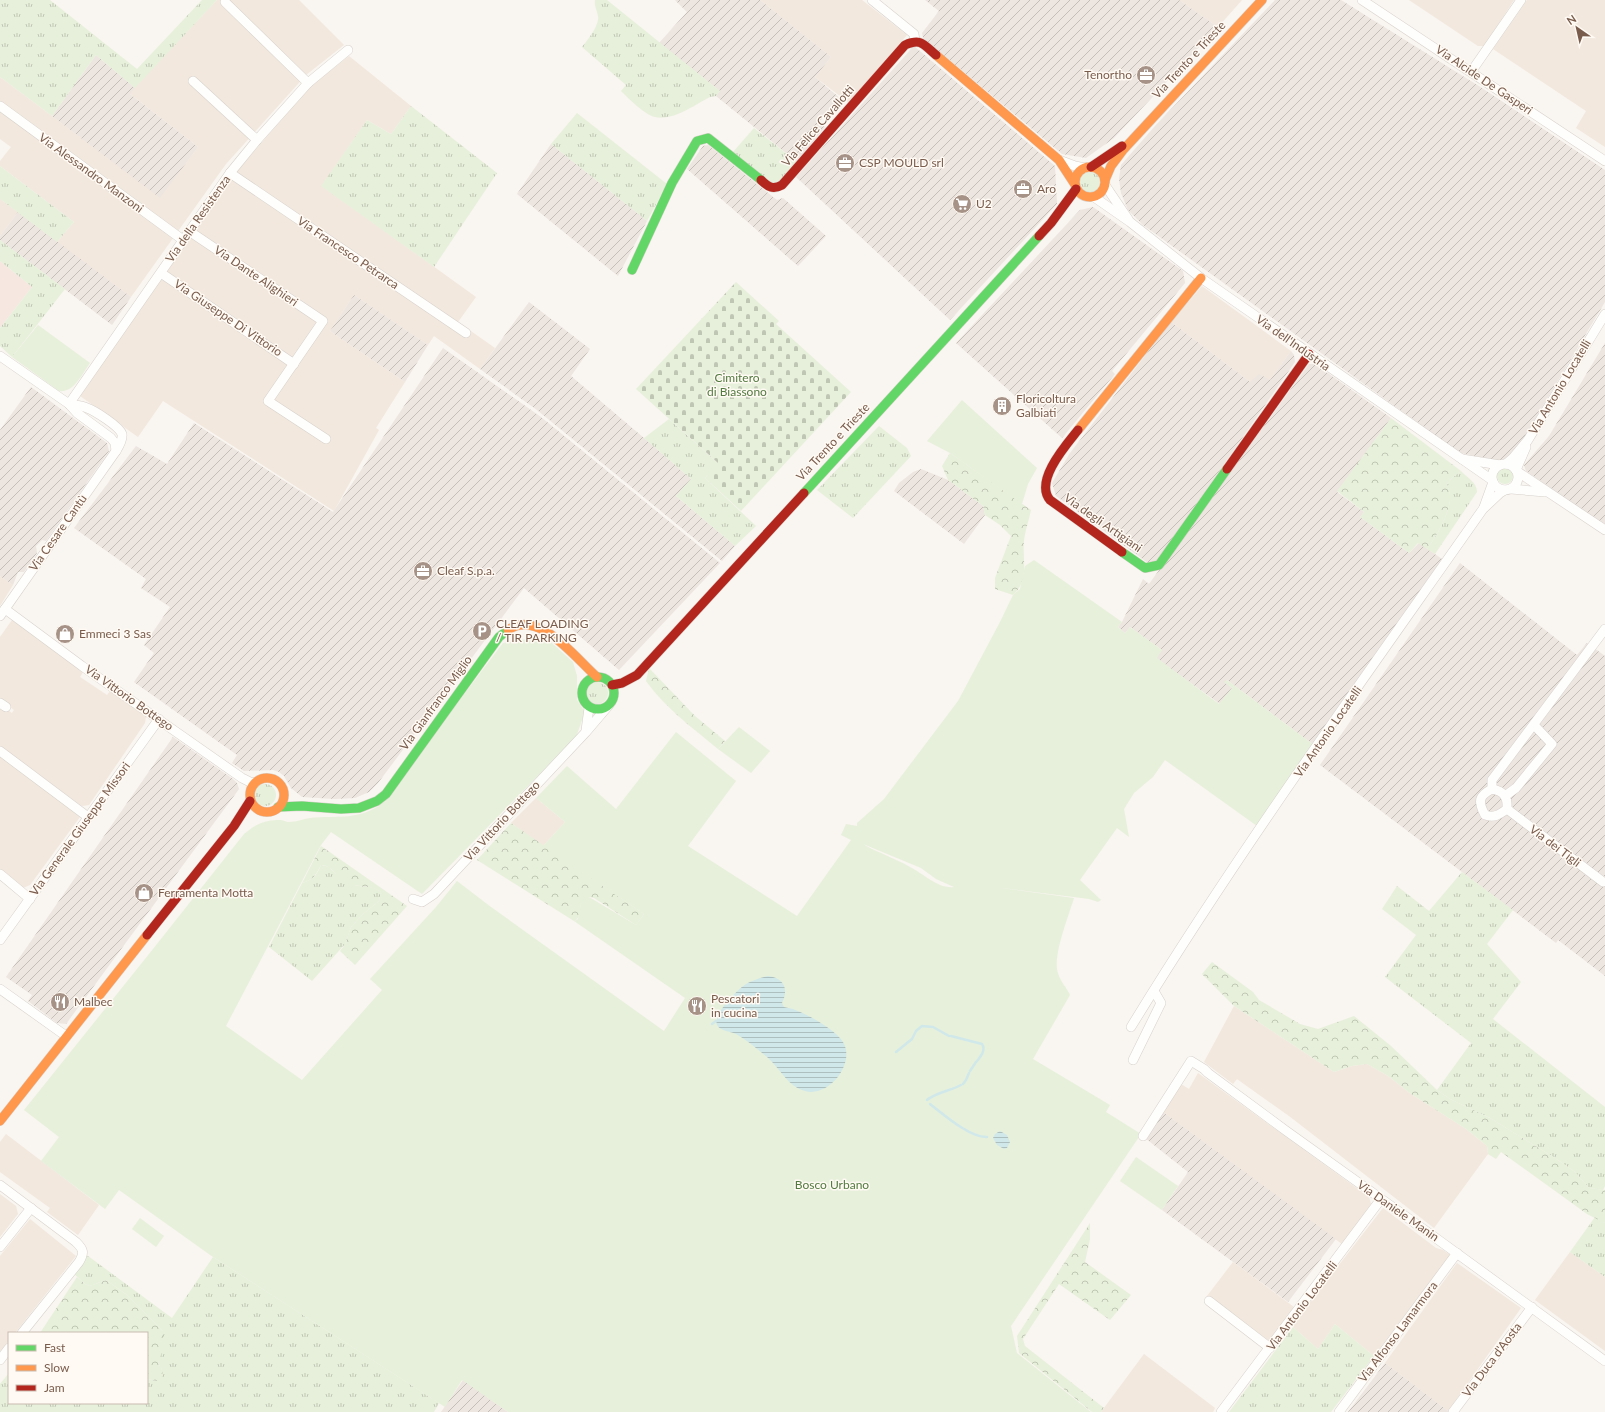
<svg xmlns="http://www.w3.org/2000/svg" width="1605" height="1412" font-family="Lato,sans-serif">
<defs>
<pattern id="industrial-furrows" width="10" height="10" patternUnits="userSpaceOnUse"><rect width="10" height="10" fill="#ede5e0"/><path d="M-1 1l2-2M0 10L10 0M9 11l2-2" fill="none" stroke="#c5bdb8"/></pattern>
<pattern id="grass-tufts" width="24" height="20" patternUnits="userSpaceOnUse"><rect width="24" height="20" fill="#e7f0db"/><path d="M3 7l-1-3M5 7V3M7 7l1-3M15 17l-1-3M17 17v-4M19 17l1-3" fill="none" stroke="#c0c6b4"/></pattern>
<pattern id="forest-crowns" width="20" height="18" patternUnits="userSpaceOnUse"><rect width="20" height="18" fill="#e7f0db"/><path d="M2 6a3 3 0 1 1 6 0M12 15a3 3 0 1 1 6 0" fill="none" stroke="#c0c6b4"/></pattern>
<pattern id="cemetery-stones" width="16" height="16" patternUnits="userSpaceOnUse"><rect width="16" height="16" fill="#e7f0db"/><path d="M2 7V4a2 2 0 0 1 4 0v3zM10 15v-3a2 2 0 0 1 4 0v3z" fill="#c0c6b4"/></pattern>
<pattern id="water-rules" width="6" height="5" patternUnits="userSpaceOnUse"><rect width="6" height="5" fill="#d0e8ea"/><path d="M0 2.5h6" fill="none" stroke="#aebfc0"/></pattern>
</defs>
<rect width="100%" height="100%" fill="#f9f5f0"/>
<!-- residential -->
<g fill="#f2e8de">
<path d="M217 0H299L344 45 306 75 226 164 131 297 57 242 74 222 0 166V161L11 147 0 139V77L160 197 198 147 129 93Z"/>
<path d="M760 0H862L907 35 849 103 815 77 831 57Z"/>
<path d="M1179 0H1242L1218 27Z"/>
<path d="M1409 0H1514L1484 46H1478Z"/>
<path d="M1527 0H1605V147L1576 128 1586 111 1493 49Z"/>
<path d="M349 56 411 106 391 134 367 120 322 186 476 297 458 322 495 348 480 369 434 336 428 345 354 295 330 331 405 382 376 428 379 430 334 511 163 401 138 437 80 396 237 171 311 86Z"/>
<path d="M0 199 18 212 0 236Z"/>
<path d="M1202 286 1291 351 1270 380 1250 382 1171 322Z"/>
<path d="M0 576 13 585 0 606Z"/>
<path d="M12 620 83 672 80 677 107 695 111 690 146 716 145 723 89 805 82 806 0 746V705L12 713 14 710 0 699V637Z"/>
<path d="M0 755 80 817 30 885 23 888 0 869Z"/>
<path d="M536 798 565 822 543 846 511 823Z"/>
<path d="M1234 1006 1334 1072 1352 1066 1367 1064 1388 1076 1411 1094 1466 1129 1487 1146 1488 1154 1434 1228 1289 1116 1237 1079 1233 1084 1204 1062Z"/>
<path d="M1198 1073 1369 1197 1371 1204 1342 1244 1163 1112 1181 1084 1189 1089Z"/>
<path d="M6 1134 99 1205 78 1235 47 1212 50 1208 0 1172V1142Z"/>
<path d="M0 1194 16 1206 18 1214 0 1237Z"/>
<path d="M1383 1208 1436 1248 1443 1250 1450 1255 1374 1356 1335 1324 1318 1349 1293 1327 1291 1323 1306 1303 1308 1305Z"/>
<path d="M30 1219 76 1256 15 1333H9V1341L0 1352V1256Z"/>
<path d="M1570 1252 1605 1277V1351L1535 1300Z"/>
<path d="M1233 1262 1294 1307 1268 1342 1207 1296Z"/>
<path d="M1457 1263 1521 1308 1448 1411 1385 1363Z"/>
<path d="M1144 1354 1215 1408 1213 1412H1101Z"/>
</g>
<!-- commercial -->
<path fill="#f6e8e1" d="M0 261 32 287 0 328Z"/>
<!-- industrial -->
<g fill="url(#industrial-furrows)">
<path d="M675 0H760L831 57 815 77 841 99 819 122 825 127 797 162 716 96 720 91 659 43 687 12Z"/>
<path d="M925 0H1179L1218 27 1114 138 1086 158 1062 154 923 38 922 33 939 11Z"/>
<path d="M1275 0H1341L1482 88 1605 170V302L1514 454 1506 460H1496L1460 453 1143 225 1128 210 1121 193 1119 179 1121 165 1155 126Z"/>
<path d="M914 46 1055 166 1057 204 950 320 796 177Z"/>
<path d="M96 55 135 88 130 94 198 147 160 198 52 116Z"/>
<path d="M551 144 647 221 618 276 517 194Z"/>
<path d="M708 145 777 200 783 198 826 236 798 266 687 169 703 146Z"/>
<path d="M1093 207 1183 271 1185 283 1112 371 1115 374 1062 438 956 343 1080 210Z"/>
<path d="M18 212 131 297 112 325 0 240V236Z"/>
<path d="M354 295 428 345 405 382 330 331Z"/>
<path d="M529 302 590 349 571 376 644 438 691 479 676 496 735 546 722 561 537 410 480 369Z"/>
<path d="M1171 322 1250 382 1259 374 1270 380 1291 351 1294 355 1295 362 1156 562 1148 563 1056 496 1052 483 1070 453Z"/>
<path d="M1605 343V526L1526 471 1524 465 1549 436Z"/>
<path d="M443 348 541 417 720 563 619 670 524 588 378 783 369 792 355 798 335 799 302 797 291 788 284 776 279 772 273 770 244 771 232 763 237 755 134 682 154 653 144 645 170 607 141 588 146 579 74 528 136 446 167 464 194 423 333 512Z"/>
<path d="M1309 364H1315L1391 418 1337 492 1364 512 1360 517 1409 553 1419 543 1442 559 1314 745 1227 680 1225 682 1232 688 1220 704 1156 658 1162 650 1130 627 1125 633 1118 627 1122 622 1143 579 1149 584Z"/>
<path d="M31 387 107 443 109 451 46 541 42 540 36 546 37 553 24 572H18L13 585 0 576V430Z"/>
<path d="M921 469 948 480 983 506 985 515 964 544 894 491 899 483 913 472Z"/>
<path d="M1460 563 1577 655 1587 643 1605 656V976L1558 940 1556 943 1320 765Z"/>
<path d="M173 737 233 779 237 783 239 789 66 1024 57 1023 28 1001 32 995 6 977Z"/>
<path d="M1163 1112 1336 1239 1288 1302 1162 1210 1188 1172 1145 1138Z"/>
<path d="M1385 1363 1448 1411V1412H1348Z"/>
<path d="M463 1380 508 1412H441Z"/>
</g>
<!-- grass -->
<g fill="url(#grass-tufts)">
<path d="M0 0H50L137 69 202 0H217L135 88 96 55 52 116 0 77Z"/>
<path d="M595 0H607L720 91 716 96 710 97C694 105 674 121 655 117 645 115 628 98 621 91L626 85 582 47C588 40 600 24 598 16 597 10 594 6 595 0Z"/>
<path d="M411 106 497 173 434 267 321 186 367 120 391 134Z"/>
<path d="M577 113 667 184 647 221 551 144Z"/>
<path d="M754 128 797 162 777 184H771L733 152Z"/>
<path d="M0 166 74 222 57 242 0 199Z"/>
<circle cx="1090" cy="183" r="11"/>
<path d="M0 240 65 289 12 357 0 346V328L32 287 0 261Z"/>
<path d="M669 419 719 464 705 478 756 526 735 546 676 496 691 479 644 438Z"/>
<path d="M879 426 907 448 911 456 853 518 817 490Z"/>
<circle cx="1505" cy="476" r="8"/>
<path d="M1461 471C1467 478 1477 482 1477 492L1435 554 1427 549C1436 537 1451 511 1450 496 1450 492 1448 488 1447 484L1453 477Z"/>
<circle cx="597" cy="693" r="11"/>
<circle cx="265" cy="795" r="11"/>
<path d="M321 865C330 866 332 870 338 876 341 879 347 882 352 884 362 889 369 883 381 892L379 901 363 914 351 927 345 944 312 981 269 947 302 883C313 880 317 875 321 865Z"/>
<path d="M1462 872 1513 910 1487 944 1521 982 1493 1019 1605 1107V1186L1603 1190 1589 1188 1575 1172 1555 1158 1490 1118 1450 1099 1437 1090 1471 1043 1385 977 1416 935 1382 909 1397 886 1429 911Z"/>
<path d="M1595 1217 1605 1223V1277L1570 1252Z"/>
<path d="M84 1253 172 1318 213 1257 439 1403 434 1412H0V1384L9 1373V1403H147V1379L156 1381 162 1370 158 1363 163 1331 127 1295 106 1280 90 1286 85 1284 70 1270Z"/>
<path d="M1335 1324 1374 1356 1331 1412H1229L1293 1327 1318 1349Z"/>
</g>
<!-- forest -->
<g fill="url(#forest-crowns)">
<path d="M1391 418 1461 471 1453 477 1447 484C1448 488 1450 492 1450 496 1451 511 1436 537 1427 549L1418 543 1409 553 1360 517 1364 512 1337 491Z"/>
<path d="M950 453 1031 510C1029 520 1025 531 1024 541 1022 560 1030 580 1013 595L995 589V578L1011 536 1000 525 985 515 983 506 948 480 942 466Z"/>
<path d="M649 668 695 716 725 741 718 749C693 728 665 708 646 681Z"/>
<path d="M511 823 644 914 636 925 594 898 589 897 581 904C580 911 581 918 574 921L477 860Z"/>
<path d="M321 846 407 906 355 965 340 951 345 944 351 927 363 914 379 901 381 892C368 883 357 889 345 882 335 877 334 866 321 865 316 875 313 880 302 883Z"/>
<path d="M1212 962 1253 992 1259 1000 1300 1024 1318 1029 1354 1016 1391 1046 1437 1090 1450 1099 1490 1118 1555 1158 1575 1172 1589 1188 1605 1190V1223L1587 1214 1501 1152 1496 1159 1488 1154 1487 1146 1466 1129 1411 1094 1388 1076 1367 1064 1352 1066 1334 1072 1234 1006 1202 974Z"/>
<path d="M1090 1223V1239L1085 1262 1131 1295 1110 1320 1059 1284 1023 1339 1025 1346 1104 1408 1101 1412H1092L1019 1353 1017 1336Z"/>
<path d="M77 1277 85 1284 90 1286 106 1280 127 1295 163 1331 164 1346 158 1363 162 1370 163 1376 156 1381 147 1379V1333H40Z"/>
</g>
<!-- cemetery -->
<path fill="url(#cemetery-stones)" d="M736 282 779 321 776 324 851 392 741 511 705 478 718 463 636 389Z"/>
<!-- green -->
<g fill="#e7f0db" fill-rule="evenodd">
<path d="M38 325 90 363C82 374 74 393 59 391L12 357Z"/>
<path d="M962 400 1037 468 1028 484 1022 504 950 453 927 441Z"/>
<path d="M1034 560 1122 622 1118 627 1125 633 1130 627 1162 650 1157 658 1219 704 1232 688 1224 682 1227 680 1314 745 1257 826 1165 760 1153 777 1134 793 1124 809 1129 837 1117 828 1080 880 1101 900 1098 902 1089 899 995 887 1074 898C1069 915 1052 957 1058 973 1060 981 1067 988 1070 995L1033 1059 1110 1105 1106 1112 1141 1134 1011 1326 1017 1353 1091 1412H508L462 1380 445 1407 213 1257 119 1190 105 1209 41 1161 59 1137 24 1110 153 949 244 834C254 825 266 819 280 820 283 820 286 822 289 822 296 822 303 819 310 818 337 815 353 821 379 806L503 643 544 636 573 662 577 676V700L585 712 576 737 422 894 331 832 321 845 226 1026 302 1080 382 990 370 979 436 907 457 881 491 907 664 1031 685 998 574 921 578 919 581 904 584 899 589 897 636 925 644 914 543 846 565 822 536 798 567 766 616 809 676 732 736 781 688 846 797 916 851 840 841 835 846 824 857 826V823L884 799 958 701 1000 622 1013 595 1020 589 1025 566ZM863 844 921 868 936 879 954 887C938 889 924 874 910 867 895 858 878 853 863 844Z"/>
<path d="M739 727 770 751 751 773 718 749Z"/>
<path d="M1136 1157 1178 1186 1162 1210 1120 1181Z"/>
<path d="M140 1218 164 1236 156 1247 132 1229Z"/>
</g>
<!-- water -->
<g fill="url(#water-rules)">
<path d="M768 976C784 978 789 989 782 1003L784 1007C787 1008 790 1008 793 1009 807 1014 835 1029 843 1042 856 1063 829 1098 805 1091 788 1087 780 1068 767 1057 757 1049 747 1040 736 1034 730 1031 720 1031 717 1025 712 1015 738 989 746 984 753 980 760 978 768 976Z"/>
<path d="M1000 1131 1007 1135 1010 1142 1007 1148 1004 1149 997 1145 993 1138 995 1134Z"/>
</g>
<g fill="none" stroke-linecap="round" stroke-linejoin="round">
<!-- stream -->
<g stroke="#d0e8ea" stroke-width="2.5">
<path d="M712 1024 716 1021"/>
<path d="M951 1036 982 1044C986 1050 981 1056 977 1061"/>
<path d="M896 1052 912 1039 916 1031 922 1026 933 1027 949 1036"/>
<path d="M970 1071 976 1062"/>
<path d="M963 1084 966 1080 969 1073"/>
<path d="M927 1100C937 1092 950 1091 961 1085"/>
<path d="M930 1104C943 1114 970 1138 987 1137"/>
</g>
<!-- street casing -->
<g stroke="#d7d1cb" stroke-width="10">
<g id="street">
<path d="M872 0 914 34 915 41"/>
<path d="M1362 0 1605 161"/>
<path d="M225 2 308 83"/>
<path d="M1471 72 1521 0"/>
<path d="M193 81 257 140"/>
<path d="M0 106 183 240"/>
<path d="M1059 160 1075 166 1085 168"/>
<path d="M230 173 466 333"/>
<path d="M1105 185 1128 219"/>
<path d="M1094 197 1130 222 1201 278 1492 480"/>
<path d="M189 231 323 321 268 401 326 439"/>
<path d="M161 273 294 364"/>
<path d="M0 356 69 404 77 413 111 438 115 443 116 451"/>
<path d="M69 404 230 173 257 140 308 83 348 50"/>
<path d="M1462 459 1500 465"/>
<circle cx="1505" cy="477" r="13"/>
<path d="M1506 464 1513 458 1528 440 1605 314"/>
<path d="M1516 470 1526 447"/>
<path d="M1518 472 1605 530"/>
<path d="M1511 489 1545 492"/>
<path d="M1484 507 1493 482"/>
<path d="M5 609 82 666 242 778 250 782 255 783"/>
<path d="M0 616 116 451C119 446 123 440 122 434 119 426 95 411 87 408 81 405 74 405 69 404"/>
<path d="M0 703 6 707"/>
<path d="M586 730 589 708"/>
<path d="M0 751 88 817"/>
<path d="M1492 789V780L1605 629"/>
<path d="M1492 789C1504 791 1508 797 1507 809 1499 815 1494 818 1485 815 1478 802 1478 796 1492 789Z"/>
<path d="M1505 796 1516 788 1552 744 1534 725"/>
<path d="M1507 809 1603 882"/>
<path d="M0 874 30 899"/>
<path d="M413 899 422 902 434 894 586 732 609 705"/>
<path d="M0 940 159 719"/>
<path d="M0 989 66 1036"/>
<path d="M1131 1027C1240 849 1363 680 1483 509L1500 493 1505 490"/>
<path d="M1133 1060 1161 1003 1154 991"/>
<path d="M1143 1136 1191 1061 1204 1069 1208 1073 1285 1130 1433 1236 1605 1361"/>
<path d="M0 1185 76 1242C83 1249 85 1252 79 1262L22 1333"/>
<path d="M0 1247 31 1208"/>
<path d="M1209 1301 1270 1348"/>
<path d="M0 1360 9 1348"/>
<path d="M1221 1412 1381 1199"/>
<path d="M1339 1412 1457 1253"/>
<path d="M1453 1412 1532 1307"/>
</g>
</g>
<!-- fast casing -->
<g stroke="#d9d2cb" stroke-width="10">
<g id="fast">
<path d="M632 270 672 183 697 141 708 138 761 180"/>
<path d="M804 493 1039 236"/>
<path d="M1122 552 1145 568 1159 565 1227 469"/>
<circle cx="598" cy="693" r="16"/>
<path d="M278 807 302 806 341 809 359 808 377 801 386 794 499 637 508 630"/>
</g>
</g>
<!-- slow casing -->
<g stroke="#d9d2cb" stroke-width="10">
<g id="slow">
<path d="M936 55 1059 160 1074 183"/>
<circle cx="1090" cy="182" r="15"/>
<path d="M1105 180 1111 166 1123 150 1262 0"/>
<path d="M1078 430 1201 278"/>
<path d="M508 630C539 608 576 659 597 677"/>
<circle cx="267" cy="795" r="17"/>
<path d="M0 1121 147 935"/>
</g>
</g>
<!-- jam casing -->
<g stroke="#d9d2cb" stroke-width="10">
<g id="jam">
<path d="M1091 167 1122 146"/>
<path d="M761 180C768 187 773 190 782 185L905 45C921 38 923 44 936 55"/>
<path d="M1039 236 1051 223 1076 189"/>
<path d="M1078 430C1066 445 1034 481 1050 500L1122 552"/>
<path d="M1227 469 1309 354"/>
<path d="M612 685 622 683 637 675 804 493"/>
<path d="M147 935 234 826 250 801"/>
</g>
</g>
<!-- street -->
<use href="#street" stroke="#fefefd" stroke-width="9"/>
<!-- fast -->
<use href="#fast" stroke="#63d668" stroke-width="9"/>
<!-- slow -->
<use href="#slow" stroke="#ff974d" stroke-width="9"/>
<!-- jam -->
<use href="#jam" stroke="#b3261e" stroke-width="9"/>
</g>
<!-- icons -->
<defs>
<g id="office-disc" transform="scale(1)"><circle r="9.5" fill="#a69286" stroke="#fffaf3"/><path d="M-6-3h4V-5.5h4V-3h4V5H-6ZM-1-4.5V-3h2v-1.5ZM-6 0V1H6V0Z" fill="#fff"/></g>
<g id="supermarket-disc" transform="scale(1)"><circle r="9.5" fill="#a69286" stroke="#fffaf3"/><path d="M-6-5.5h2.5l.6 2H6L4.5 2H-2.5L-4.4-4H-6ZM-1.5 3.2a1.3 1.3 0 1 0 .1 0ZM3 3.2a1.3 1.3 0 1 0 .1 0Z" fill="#fff"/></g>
<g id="building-disc" transform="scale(1)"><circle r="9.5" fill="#a69286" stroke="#fffaf3"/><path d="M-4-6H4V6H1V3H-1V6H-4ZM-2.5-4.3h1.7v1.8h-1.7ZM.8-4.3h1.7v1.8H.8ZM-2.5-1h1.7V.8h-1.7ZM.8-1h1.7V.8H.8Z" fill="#fff"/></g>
<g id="parking-disc" transform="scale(1)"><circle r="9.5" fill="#a69286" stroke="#fffaf3"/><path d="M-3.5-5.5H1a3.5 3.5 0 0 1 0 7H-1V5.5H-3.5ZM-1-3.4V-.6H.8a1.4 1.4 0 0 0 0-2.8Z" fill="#fff"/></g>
<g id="shop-disc" transform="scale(1)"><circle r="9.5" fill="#a69286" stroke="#fffaf3"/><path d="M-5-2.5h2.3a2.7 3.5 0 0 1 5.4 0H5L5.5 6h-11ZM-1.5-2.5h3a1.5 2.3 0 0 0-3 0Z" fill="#fff"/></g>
<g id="restaurant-disc" transform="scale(1)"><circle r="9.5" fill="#a69286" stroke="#fffaf3"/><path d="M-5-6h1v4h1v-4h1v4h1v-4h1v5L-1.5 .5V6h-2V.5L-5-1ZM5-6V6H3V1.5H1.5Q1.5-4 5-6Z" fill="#fff"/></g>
</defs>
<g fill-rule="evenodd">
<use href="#office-disc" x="1146" y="75"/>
<use href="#office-disc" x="845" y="163"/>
<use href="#office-disc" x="1023" y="189"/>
<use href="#supermarket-disc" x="962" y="204"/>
<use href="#building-disc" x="1002" y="406"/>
<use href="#office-disc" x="423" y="571"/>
<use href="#parking-disc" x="482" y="631"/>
<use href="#shop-disc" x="65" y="634"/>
<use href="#shop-disc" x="144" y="893"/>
<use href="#restaurant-disc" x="60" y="1002"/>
<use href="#restaurant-disc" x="697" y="1006"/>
</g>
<g text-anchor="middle" stroke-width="3" stroke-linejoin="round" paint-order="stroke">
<!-- street labels -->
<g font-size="12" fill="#7a5c4d" stroke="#fffaf3">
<text transform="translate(1189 60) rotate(-47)" y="4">Via Trento e Trieste</text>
<text transform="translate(1484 80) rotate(34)" y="4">Via Alcide De Gasperi</text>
<text transform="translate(818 126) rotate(-49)" y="4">Via Felice Cavallotti</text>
<text transform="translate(91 173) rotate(36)" y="4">Via Alessandro Manzoni</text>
<text transform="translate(198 219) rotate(-55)" y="4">Via della Resistenza</text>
<text transform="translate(348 253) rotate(34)" y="4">Via Francesco Petrarca</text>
<text transform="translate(256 276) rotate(34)" y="4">Via Dante Alighieri</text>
<text transform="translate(228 318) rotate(34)" y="4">Via Giuseppe Di Vittorio</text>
<text transform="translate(1293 343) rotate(35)" y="4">Via dell'Industria</text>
<text transform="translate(1560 387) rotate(-59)" y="4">Via Antonio Locatelli</text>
<text transform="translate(833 442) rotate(-47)" y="4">Via Trento e Trieste</text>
<text transform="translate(1103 523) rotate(35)" y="4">Via degli Artigiani</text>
<text transform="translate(58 533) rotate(-55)" y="4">Via Cesare Cantù</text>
<text transform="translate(129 698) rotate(35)" y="4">Via Vittorio Bottego</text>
<text transform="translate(436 703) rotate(-54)" y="4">Via Gianfranco Miglio</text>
<text transform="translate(1328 732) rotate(-55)" y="4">Via Antonio Locatelli</text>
<text transform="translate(502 821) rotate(-47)" y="4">Via Vittorio Bottego</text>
<text transform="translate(80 829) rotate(-54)" y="4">Via Generale Giuseppe Missori</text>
<text transform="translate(1555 846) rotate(37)" y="4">Via dei Tigli</text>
<text transform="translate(1398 1211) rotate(35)" y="4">Via Daniele Manin</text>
<text transform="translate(1302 1306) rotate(-53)" y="4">Via Antonio Locatelli</text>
<text transform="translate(1398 1332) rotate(-53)" y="4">Via Alfonso Lamarmora</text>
<text transform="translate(1492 1360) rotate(-53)" y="4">Via Duca d'Aosta</text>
</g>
<!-- poi labels -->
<g font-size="12" fill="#7a5c4d" stroke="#fffaf3" text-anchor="start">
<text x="1132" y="79" text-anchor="end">Tenortho</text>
<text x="859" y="167">CSP MOULD srl</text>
<text x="1037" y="193">Aro</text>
<text x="976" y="208">U2</text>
<text x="1016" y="403">Floricoltura<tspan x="1016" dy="14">Galbiati</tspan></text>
<text x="437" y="575">Cleaf S.p.a.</text>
<text x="496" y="628">CLEAF LOADING<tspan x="496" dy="14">/ TIR PARKING</tspan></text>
<text x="79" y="638">Emmeci 3 Sas</text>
<text x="158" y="897">Ferramenta Motta</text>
<text x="711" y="1003">Pescatori<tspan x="711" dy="14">in cucina</tspan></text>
<text x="74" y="1006">Malbec</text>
</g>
<!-- park labels -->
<g font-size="12" fill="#537a41" stroke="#fffaf3">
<text x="737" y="382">Cimitero<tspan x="737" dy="14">di Biassono</tspan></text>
<text x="832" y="1189">Bosco Urbano</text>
</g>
</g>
<!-- legend -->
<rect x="8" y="1332" width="140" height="72" fill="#fffaf3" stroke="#cabbb1"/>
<rect x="16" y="1345" width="20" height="6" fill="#63d668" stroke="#cabbb1"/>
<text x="44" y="1352" font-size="12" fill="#7a5c4d">Fast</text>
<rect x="16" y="1365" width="20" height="6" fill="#ff974d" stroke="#cabbb1"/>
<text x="44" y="1372" font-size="12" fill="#7a5c4d">Slow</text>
<rect x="16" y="1385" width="20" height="6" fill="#b3261e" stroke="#cabbb1"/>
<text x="44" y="1392" font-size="12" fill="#7a5c4d">Jam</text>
<!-- north arrow -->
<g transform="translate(1577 28) rotate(326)" stroke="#fffaf3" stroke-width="3" paint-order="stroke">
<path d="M0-3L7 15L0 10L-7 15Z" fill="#7a5c4d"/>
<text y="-6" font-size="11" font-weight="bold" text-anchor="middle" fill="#7a5c4d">N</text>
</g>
</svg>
